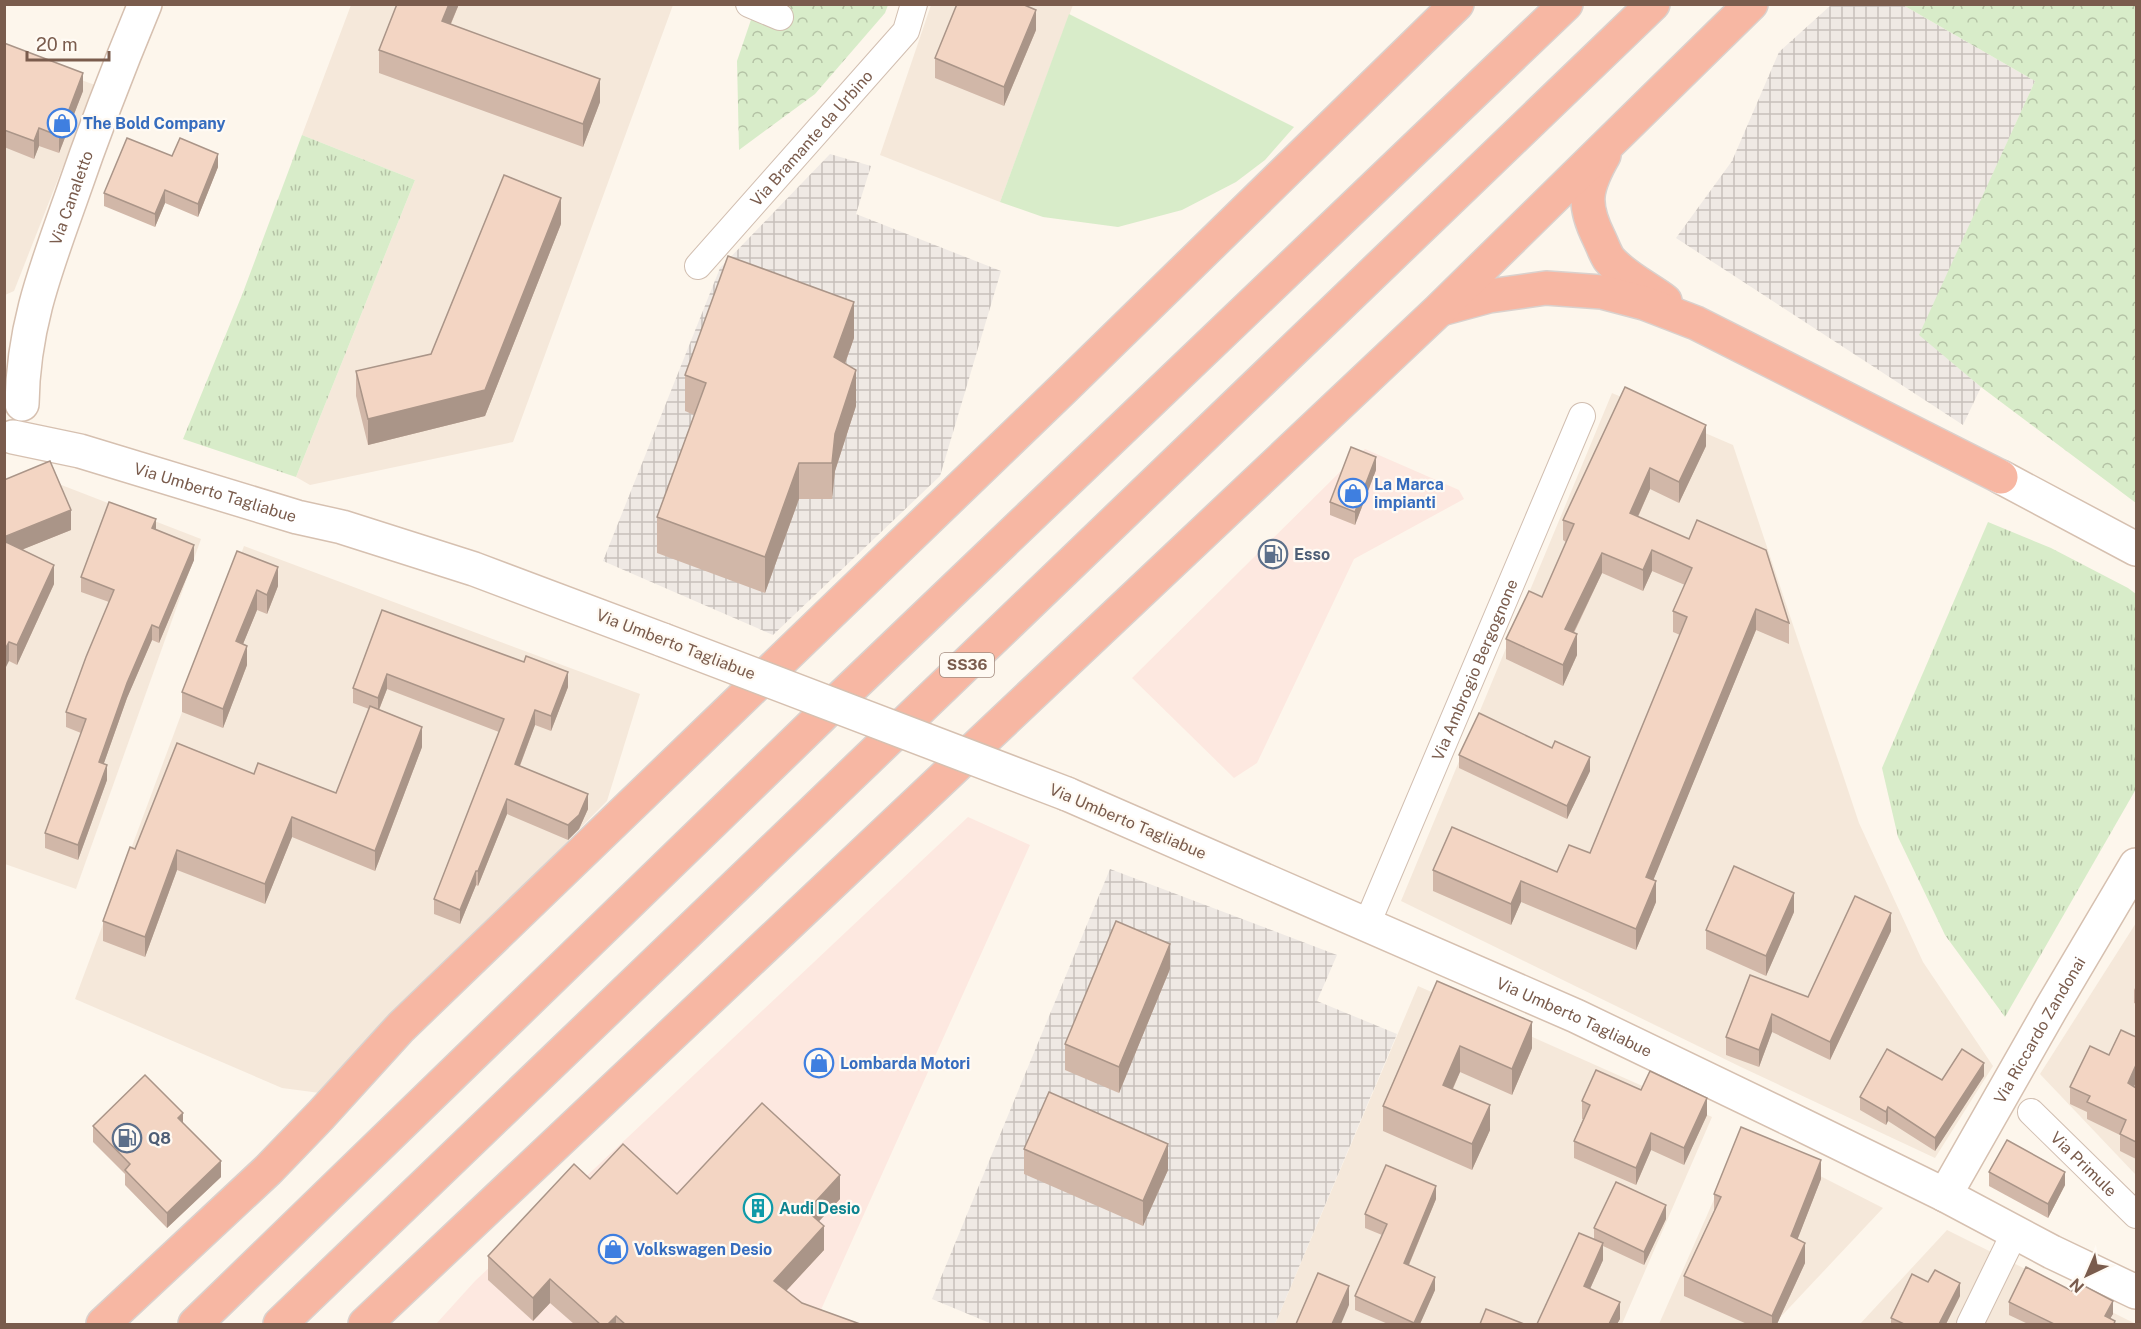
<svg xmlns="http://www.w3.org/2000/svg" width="2141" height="1329" font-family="'Public Sans',sans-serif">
<defs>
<pattern id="industrial-grid" width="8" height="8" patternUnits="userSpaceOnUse" patternTransform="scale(1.5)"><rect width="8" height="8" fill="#efe9e4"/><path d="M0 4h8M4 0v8" fill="none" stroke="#c7c0bb"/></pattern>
<pattern id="grass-tufts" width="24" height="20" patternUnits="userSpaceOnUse" patternTransform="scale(1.5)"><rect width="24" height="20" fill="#d8ecc9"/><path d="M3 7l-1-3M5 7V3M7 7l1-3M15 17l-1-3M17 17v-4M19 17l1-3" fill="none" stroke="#b4c2a5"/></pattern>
<pattern id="park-crowns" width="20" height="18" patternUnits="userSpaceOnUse" patternTransform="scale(1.5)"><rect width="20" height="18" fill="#d8ecc9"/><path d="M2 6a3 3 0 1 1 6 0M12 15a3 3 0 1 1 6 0" fill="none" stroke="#b4c2a5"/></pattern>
</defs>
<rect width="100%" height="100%" fill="#fdf6ec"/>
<!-- residential -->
<g fill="#f5e8da">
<path d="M351 5H673L513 442 310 485 296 477 415 180 302 135Z"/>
<path d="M931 5H1073L1000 202 880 155Z"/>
<path d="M4 52 95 85 14 291 5 295Z"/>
<path d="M1612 393 1733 445 1859 823 1923 962 1993 1066 1935 1158 1743 1068 1401 901Z"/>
<path d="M33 474 201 539 76 889 5 864V490Z"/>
<path d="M244 546 640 694 607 801 320 1093 282 1088 75 999Z"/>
<path d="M2136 923V1175L2040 1074Z"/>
<path d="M1418 986 1712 1117 1622 1324H1275Z"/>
<path d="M1742 1136 1883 1208 1774 1324H1659Z"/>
<path d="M1947 1230 2136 1324H1860Z"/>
</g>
<!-- commercial -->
<g fill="#fde8e0">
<path d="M1365 449 1459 490 1464 499 1354 559 1257 763 1234 778 1132 678 1351 461Z"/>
<path d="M968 817 1030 845 820 1312 852 1324H436L475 1281Z"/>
</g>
<!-- industrial -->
<g fill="url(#industrial-grid)">
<path d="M1831 5H1903L2035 81 1920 335 1981 387 1963 425 1676 238 1732 161 1779 52Z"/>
<path d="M830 154 871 166 856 214 1001 271 940 476 773 635 603 561 720 268Z"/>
<path d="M1110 869 1337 955 1317 1001 1397 1034 1275 1324H992L932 1299Z"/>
</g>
<!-- grass -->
<g fill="url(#grass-tufts)">
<path d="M302 135 415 180 296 477 183 439 242 295Z"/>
<path d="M1988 522 2051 548 2128 588 2136 594V789L2005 1017 1945 935 1898 837 1882 768Z"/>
</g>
<!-- park -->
<g fill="url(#park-crowns)">
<path d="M756 5H888L885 13 815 94 739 150 737 61Z"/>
<path d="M1903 5H2136V503L1981 387 1919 335 2035 81Z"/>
</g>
<!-- garden -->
<path fill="#d8ecc9" d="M1069 14 1294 127 1265 160 1236 182 1182 210 1118 227 1043 217 1000 202Z"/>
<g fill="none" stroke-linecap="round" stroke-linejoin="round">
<!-- street casing -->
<g stroke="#d1beb0" stroke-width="28">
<g id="street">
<path d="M749 4 780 17"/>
<path id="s1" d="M698 266 906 31 914 4"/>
<path id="s2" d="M1367 924 1582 416"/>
<path id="s3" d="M2031 1112 2136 1215"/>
<path d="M1970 1324 2015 1232"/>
</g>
</g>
<!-- secondary casing -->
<g stroke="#d6c0b0" stroke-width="36">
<g id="secondary">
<path id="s4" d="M22 404C23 328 45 271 70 201 93 134 118 69 145 4"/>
<path id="s5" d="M13 437 80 451 297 517 342 527 474 569 663 640"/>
<path d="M2001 477 2136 549"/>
<path id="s6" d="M1067 794 1576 1016 1796 1122 1945 1195 2052 1252 2136 1292"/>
<path id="s7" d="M1945 1195 2052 1007 2136 865"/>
</g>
</g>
<!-- highway casing -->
<g stroke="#dad1cd" stroke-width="36">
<g id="highway">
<path d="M1604 155C1585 188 1582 204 1599 238 1602 244 1605 253 1609 259 1623 276 1648 288 1665 301"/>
<path d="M1441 309 1489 296 1546 288 1602 292 1644 303 1696 323 2001 477"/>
<path d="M103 1324 268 1170 321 1115 401 1027 1066 386 1457 4"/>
<path d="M195 1324 834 704 1566 4"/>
<path d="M280 1324 1653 4"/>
<path d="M365 1324 1439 310 1751 4"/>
</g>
</g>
<!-- street -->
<use href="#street" stroke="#fff" stroke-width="26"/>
<!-- secondary -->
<use href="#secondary" stroke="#fff" stroke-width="33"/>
<!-- highway -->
<use href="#highway" stroke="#f7b7a3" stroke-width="33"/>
<!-- secondary-bridge casing -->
<g stroke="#d6c0b0" stroke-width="36" stroke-linecap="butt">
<path id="secondary-bridge" d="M663 640 1067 794"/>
</g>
<!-- secondary-bridge -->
<use href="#secondary-bridge" stroke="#fff" stroke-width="33"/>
</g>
<!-- wall -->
<g fill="#d1b7a8">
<path d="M397 4H459L451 24 600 102 583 147 379 73V50Z"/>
<path d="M1036 30 1004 106 935 78V58Z"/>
<path d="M4 43 83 91 59 153 39 146 34 159 4 147Z"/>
<path d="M172 156 218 167 198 217 165 203 155 227 104 206V193Z"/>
<path d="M561 224 485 416 368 445 356 396V371L431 354Z"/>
<path d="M854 338 845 364 856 406 835 471 832 499H799L765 593 657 553V517L694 415 685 411V375Z"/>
<path d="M1625 387 1706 446 1679 503 1650 489 1638 517 1789 623V644L1756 630 1653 880 1656 902 1636 950 1521 902 1511 925 1433 891V870L1557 872 1590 853 1680 635 1673 632V611L1685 585 1652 571 1643 591 1602 573 1574 633 1577 655 1563 686 1506 659V639L1542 597 1566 542 1563 540V520Z"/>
<path d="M1376 470 1355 525 1330 515V502Z"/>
<path d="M4 480 71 530 23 549 54 584 17 665 9 661Z"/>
<path d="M156 530 194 560 159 643 152 640 127 698 104 763 107 780 78 860 45 848V833L81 733 66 727V712L109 602 81 592V577Z"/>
<path d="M237 551 278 586 267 614 257 610 243 644 247 665 223 728 182 712V692Z"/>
<path d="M382 610 568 687 551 731 535 725 520 766 588 809 579 829 568 840 507 814 478 886 476 885 460 924 434 914V899L499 732 387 689 379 710 422 747 375 871 292 837 265 904 177 870 145 957 103 941V921L135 849 254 774 336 793 369 709 353 703V688Z"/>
<path d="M1459 755 1590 771 1567 819 1459 768Z"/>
<path d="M1794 912 1766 976 1706 949V930Z"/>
<path d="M1891 931 1830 1060 1772 1032 1759 1067 1726 1055V1037L1808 997Z"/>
<path d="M1170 969 1119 1093 1065 1070V1044Z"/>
<path d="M1437 981 1532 1048 1512 1095 1460 1072 1453 1089 1490 1130 1472 1170 1383 1131V1106Z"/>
<path d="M2136 986V1004L2134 1003V990Z"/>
<path d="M2136 1037V1082L2134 1087 2136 1088V1159L2120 1151V1135L2087 1119V1112L2070 1104V1087L2109 1055Z"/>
<path d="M1984 1076 1935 1151 1888 1121 1886 1125 1860 1110V1097L1942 1080Z"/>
<path d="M1641 1090 1707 1115 1684 1165 1651 1150 1636 1185 1574 1158V1141L1583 1119H1582V1101Z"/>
<path d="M183 1123 221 1177 167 1228 125 1185V1174L93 1142V1126Z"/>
<path d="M1024 1149 1168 1170 1143 1226 1024 1174Z"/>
<path d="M1989 1172 2065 1185 2048 1218 1989 1186Z"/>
<path d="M590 1179 677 1194 840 1199 819 1221 824 1250 786 1291 802 1303 860 1324H574L550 1303 533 1321 488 1280V1256Z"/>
<path d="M1821 1179 1797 1240 1805 1263 1777 1324H1747L1684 1296V1276L1714 1211V1194Z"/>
<path d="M1436 1199 1409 1265 1435 1290 1420 1324H1388L1355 1310V1296L1382 1235 1365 1228V1214Z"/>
<path d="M1666 1219 1644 1265 1603 1246V1260L1590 1289 1620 1319 1617 1324H1537L1594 1240V1228Z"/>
<path d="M1960 1296 1946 1324H1891V1318Z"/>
<path d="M2009 1302 2113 1314 2110 1318 2115 1324H2028L2009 1315Z"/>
</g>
<!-- shaded-wall -->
<g fill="#aa9588">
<path d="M449 4H459L442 44V21Z"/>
<path d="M1036 10V30L1004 106V87Z"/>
<path d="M83 73V91L59 153V136Z"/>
<path d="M600 79V102L583 147V124Z"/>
<path d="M39 128V146L34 159V141Z"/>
<path d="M218 154V167L198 217V204Z"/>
<path d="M165 190V203L155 227V214Z"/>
<path d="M561 198V224L485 416 368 445V419L485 390Z"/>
<path d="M854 302V338L834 394V357Z"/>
<path d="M856 370V406L835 471 832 499V463L835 434Z"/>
<path d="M1706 425V446L1679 503V482Z"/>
<path d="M1376 457V470L1355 525V512Z"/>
<path d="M799 463V499L765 593V557Z"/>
<path d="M1650 468V489L1630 534V513Z"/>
<path d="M71 510V530L4 557V537Z"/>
<path d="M156 519V534L152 528Z"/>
<path d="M194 545V560L159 643V628Z"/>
<path d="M1652 550V571L1643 591V570Z"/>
<path d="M1602 553V573L1565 650V629Z"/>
<path d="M54 565V584L17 665V645Z"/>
<path d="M278 567V586L267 614V595Z"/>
<path d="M257 590V610L236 661V641Z"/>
<path d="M1756 609V630L1646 898V877Z"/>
<path d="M152 625V640L127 698 99 777V762L127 683Z"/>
<path d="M1577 634V655L1563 686V665Z"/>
<path d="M9 642V661L4 671V651Z"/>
<path d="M247 646V665L223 728V709Z"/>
<path d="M568 672V687L551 731V716Z"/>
<path d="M387 674V689L378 712V698Z"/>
<path d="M535 710V725L515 778V764Z"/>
<path d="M422 727V747L375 871V851Z"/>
<path d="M1590 757V771L1567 819V806Z"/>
<path d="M107 765V780L78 860V845Z"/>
<path d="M588 794V809L579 829 568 840V825Z"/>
<path d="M507 799V814L478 886V871Z"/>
<path d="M292 817V837L265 904V884Z"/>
<path d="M177 850V870L145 957V937Z"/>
<path d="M476 871V885L460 924V910Z"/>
<path d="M1521 881V902L1511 925V904Z"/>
<path d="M1656 881V902L1636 950V929Z"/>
<path d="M1794 893V912L1766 976V956Z"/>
<path d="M1891 913V931L1830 1060V1042Z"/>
<path d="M1170 944V969L1119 1093V1067Z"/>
<path d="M1772 1014V1032L1759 1067V1050Z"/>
<path d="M1532 1022V1048L1512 1095V1069Z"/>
<path d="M1460 1046V1072L1443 1110V1085Z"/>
<path d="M1984 1063V1076L1935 1151V1138Z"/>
<path d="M2136 1065V1082L2128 1101V1083Z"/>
<path d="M1707 1098V1115L1684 1165V1148Z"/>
<path d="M1490 1105V1130L1472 1170V1144Z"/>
<path d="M1888 1107V1121L1886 1125V1112Z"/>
<path d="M183 1113V1129L178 1118Z"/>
<path d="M1651 1133V1150L1636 1185V1168Z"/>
<path d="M1168 1144V1170L1143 1226V1201Z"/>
<path d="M1821 1160V1179L1791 1256V1236Z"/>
<path d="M221 1161V1177L167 1228V1213Z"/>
<path d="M2065 1172V1185L2048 1218V1204Z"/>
<path d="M840 1175V1199L807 1234V1211Z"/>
<path d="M1436 1186V1199L1404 1276V1263Z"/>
<path d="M1666 1205V1219L1644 1265V1252Z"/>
<path d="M824 1226V1250L774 1304V1281Z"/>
<path d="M1603 1243V1260L1584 1302V1286Z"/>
<path d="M1805 1243V1263L1777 1324H1772V1316Z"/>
<path d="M1435 1277V1290L1420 1324H1414Z"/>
<path d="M550 1279V1303L533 1321V1298Z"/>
<path d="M1960 1283V1296L1946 1324H1939Z"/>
<path d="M1349 1286V1305L1341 1324H1332Z"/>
<path d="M2113 1301V1314L2107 1324 2105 1316Z"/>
<path d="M1620 1302V1319L1617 1324H1609Z"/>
<path d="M616 1316V1324H608Z"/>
</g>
<!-- building -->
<g fill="#f3d5c3" stroke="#aa9588" stroke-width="1.5">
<path d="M397 4H449L442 21 600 79 583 124 379 50Z"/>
<path d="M957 4H1022L1036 10 1004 87 935 58Z"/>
<path d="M4 43 83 73 59 136 39 128 34 141 4 130Z"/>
<path d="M127 138 172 156 180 138 218 154 198 204 165 190 155 214 104 193Z"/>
<path d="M504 175 561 198 485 390 368 419 356 371 431 354Z"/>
<path d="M728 256 854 302 834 357 856 370 835 434 832 463H799L765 557 657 517 706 383 685 375Z"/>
<path d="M1625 387 1706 425 1679 482 1650 468 1630 513 1689 539 1697 520 1766 550 1789 623 1756 609 1646 877 1656 881 1636 929 1521 881 1511 904 1433 870 1452 827 1557 872 1569 845 1590 853 1687 617 1673 611 1692 568 1652 550 1643 570 1602 553 1565 629 1577 634 1563 665 1506 639 1529 591 1542 597 1574 524 1563 520Z"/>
<path d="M1351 447 1376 457 1355 512 1330 502Z"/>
<path d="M50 461 71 510 4 537V480Z"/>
<path d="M109 502 156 519 152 528 194 545 159 628 152 625 127 683 99 762 107 765 78 845 45 833 86 719 66 712 86 657 114 590 81 577Z"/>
<path d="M6 542 54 565 17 645 9 642 4 651V546Z"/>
<path d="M237 551 278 567 267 595 257 590 236 641 247 646 223 709 182 692Z"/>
<path d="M382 610 524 662 526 656 568 672 551 716 535 710 515 764 588 794 579 815 568 825 507 799 478 871H476L460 910 434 899 504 719 387 674 378 698 353 688Z"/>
<path d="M370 706 422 727 375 851 292 817 265 884 177 850 145 937 103 921 130 847 135 849 177 743 254 774 258 763 336 793Z"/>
<path d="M1479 713 1552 748 1555 741 1590 757 1567 806 1459 755Z"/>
<path d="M1734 866 1794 893 1766 956 1706 930Z"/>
<path d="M1855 896 1891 913 1830 1042 1772 1014 1759 1050 1726 1037 1750 975 1808 997Z"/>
<path d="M1116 921 1170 944 1119 1067 1065 1044Z"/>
<path d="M1437 981 1532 1022 1512 1069 1460 1046 1443 1085 1490 1105 1472 1144 1383 1106Z"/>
<path d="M2121 1030 2136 1037V1065L2128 1083 2136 1088V1142L2120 1134 2126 1120 2087 1102 2090 1096 2070 1087 2090 1046 2109 1055Z"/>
<path d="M1887 1049 1942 1080 1962 1049 1984 1063 1935 1138 1888 1107 1886 1112 1860 1097Z"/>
<path d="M1596 1070 1641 1090 1650 1071 1707 1098 1684 1148 1651 1133 1636 1168 1574 1141 1590 1105 1582 1101Z"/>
<path d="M145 1075 183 1113 178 1118 221 1161 167 1213 125 1170 130 1164 93 1126Z"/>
<path d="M1049 1092 1168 1144 1143 1201 1024 1149Z"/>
<path d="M762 1103 840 1175 807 1211 824 1226 774 1281 802 1303 860 1324H625L616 1316 608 1324H600L550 1279 533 1298 488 1256 574 1164 590 1179 623 1144 677 1194Z"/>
<path d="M1741 1127 1821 1160 1791 1236 1805 1243 1772 1316 1684 1276 1721 1197 1714 1194Z"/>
<path d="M2007 1140 2065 1172 2048 1204 1989 1172Z"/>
<path d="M1386 1165 1436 1186 1404 1263 1435 1277 1414 1323 1355 1296 1387 1224 1365 1214Z"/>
<path d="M1616 1182 1666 1205 1644 1252 1594 1228Z"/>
<path d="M1579 1233 1603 1243 1584 1286 1620 1302 1609 1324H1537Z"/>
<path d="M2026 1267 2072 1291 2077 1282 2113 1301 2105 1316 2115 1321 2114 1324H2054L2009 1302Z"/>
<path d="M1935 1270 1960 1283 1939 1324H1904L1891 1318 1912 1274 1928 1282Z"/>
<path d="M1318 1273 1349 1286 1332 1324H1296Z"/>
<path d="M1486 1309 1524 1324H1480Z"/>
</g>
<!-- icons -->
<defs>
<g id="shop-ring" transform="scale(1.5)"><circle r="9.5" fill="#fffaf3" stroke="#3f7fe0" stroke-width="1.5"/><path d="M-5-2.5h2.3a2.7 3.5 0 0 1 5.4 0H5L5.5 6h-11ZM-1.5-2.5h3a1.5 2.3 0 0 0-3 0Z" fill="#3f7fe0"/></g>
<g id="fuel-ring" transform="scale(1.5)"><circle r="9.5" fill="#fffaf3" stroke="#5c6f8a" stroke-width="1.5"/><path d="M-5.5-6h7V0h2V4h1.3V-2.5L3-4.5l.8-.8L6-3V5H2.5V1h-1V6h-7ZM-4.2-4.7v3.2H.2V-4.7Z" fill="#5c6f8a"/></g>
<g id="building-ring" transform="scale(1.5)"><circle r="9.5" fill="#fffaf3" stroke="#0f9aa8" stroke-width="1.5"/><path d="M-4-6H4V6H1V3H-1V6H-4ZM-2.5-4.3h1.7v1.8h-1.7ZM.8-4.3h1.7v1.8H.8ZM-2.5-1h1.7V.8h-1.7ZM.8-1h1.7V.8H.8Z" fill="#0f9aa8"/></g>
</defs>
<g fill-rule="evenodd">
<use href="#shop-ring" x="62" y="123"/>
<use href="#shop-ring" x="1353" y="493"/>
<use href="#fuel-ring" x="1273" y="554"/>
<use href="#shop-ring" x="819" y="1063"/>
<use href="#fuel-ring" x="127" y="1138"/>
<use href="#building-ring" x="758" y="1208"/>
<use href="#shop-ring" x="613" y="1249"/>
</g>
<g text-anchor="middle" stroke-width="4.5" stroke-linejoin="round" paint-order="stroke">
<!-- shield labels -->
<rect fill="#fffaf3" stroke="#a28b7f" stroke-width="1.5" x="940" y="653" width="54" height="24" rx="4.5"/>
<g font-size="15" font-weight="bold" fill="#7a5c4d">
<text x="967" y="670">SS36</text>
</g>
<!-- shop labels -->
<g font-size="16" font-weight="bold" fill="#366cbe" stroke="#fffaf3" text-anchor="start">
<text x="83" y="129">The Bold Company</text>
<text x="1374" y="490">La Marca<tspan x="1374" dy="18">impianti</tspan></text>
<text x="840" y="1069">Lombarda Motori</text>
<text x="634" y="1255">Volkswagen Desio</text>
</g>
<!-- street labels -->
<g font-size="16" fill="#7a5c4d" stroke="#fffaf3">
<text dy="6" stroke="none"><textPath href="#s1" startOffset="171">Via Bramante da Urbino</textPath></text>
<text dy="6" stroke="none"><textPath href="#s4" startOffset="213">Via Canaletto</textPath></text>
<text dy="6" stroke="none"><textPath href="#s5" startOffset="210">Via Umberto Tagliabue</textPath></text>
<text transform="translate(676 644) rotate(21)" y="6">Via Umberto Tagliabue</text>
<text dy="6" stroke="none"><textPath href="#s2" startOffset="276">Via Ambrogio Bergognone</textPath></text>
<text transform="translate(1128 821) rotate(23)" y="6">Via Umberto Tagliabue</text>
<text dy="6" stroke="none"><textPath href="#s6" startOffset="554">Via Umberto Tagliabue</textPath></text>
<text dy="6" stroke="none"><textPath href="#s7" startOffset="190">Via Riccardo Zandonai</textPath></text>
<text dy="6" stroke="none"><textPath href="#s3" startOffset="74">Via Primule</textPath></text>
</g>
<!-- service labels -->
<g font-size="16" font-weight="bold" fill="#4e5e75" stroke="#fffaf3" text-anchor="start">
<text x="1294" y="560">Esso</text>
<text x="148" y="1144">Q8</text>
</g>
<!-- culture labels -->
<g font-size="16" font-weight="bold" fill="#0d838f" stroke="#fffaf3" text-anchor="start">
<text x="779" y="1214">Audi Desio</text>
</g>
</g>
<!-- border -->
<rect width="2141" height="1329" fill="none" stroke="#7a5c4d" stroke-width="12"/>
<!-- north arrow -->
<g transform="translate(2087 1275) rotate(224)" stroke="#fffaf3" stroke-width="4.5" paint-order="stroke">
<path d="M0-4.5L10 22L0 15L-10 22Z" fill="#7a5c4d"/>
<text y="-9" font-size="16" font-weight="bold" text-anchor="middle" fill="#7a5c4d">N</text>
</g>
<!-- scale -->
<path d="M27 51v9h82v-9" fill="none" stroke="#7a5c4d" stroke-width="3"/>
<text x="36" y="51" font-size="18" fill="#7a5c4d" stroke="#fffaf3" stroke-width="4.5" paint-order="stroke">20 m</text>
</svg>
